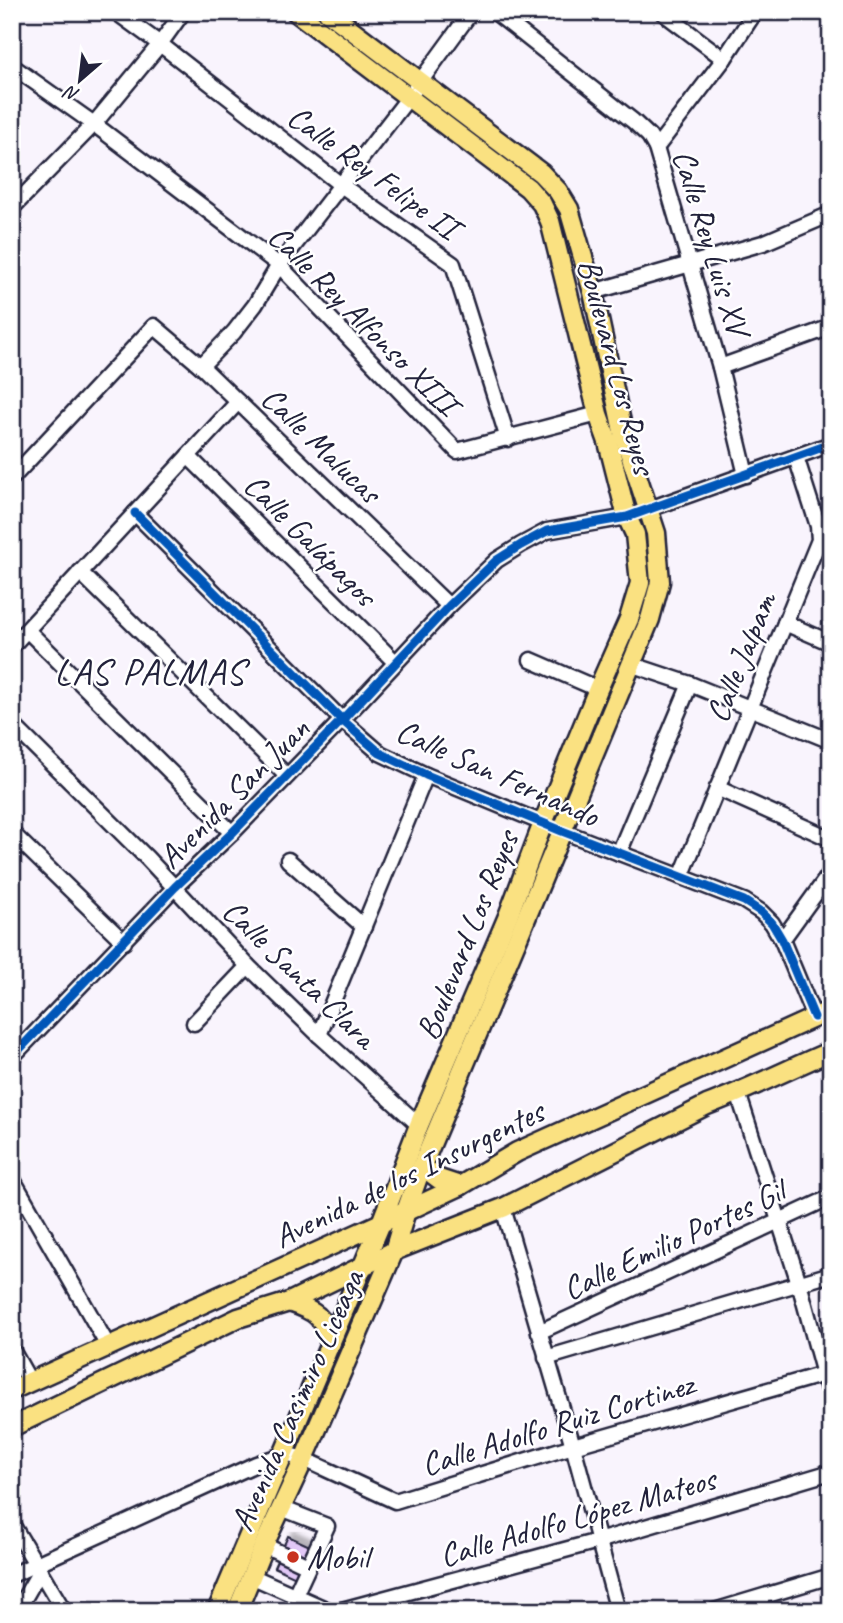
<svg xmlns="http://www.w3.org/2000/svg" width="843" height="1623" font-family="Caveat,sans-serif">
<defs>
<filter id="shadow"><feDropShadow dx="5" dy="-5" stdDeviation="2" flood-color="#0004"/></filter>
</defs>
<rect width="100%" height="100%" fill="#f9f4fd"/>
<filter id="ink" filterUnits="userSpaceOnUse"><feTurbulence type="fractalNoise" baseFrequency=".0143" numOctaves="2"/><feDisplacementMap in="SourceGraphic" scale="14" xChannelSelector="R" yChannelSelector="G"/><feConvolveMatrix kernelMatrix="1 2 1 2 8 2 1 2 1" color-interpolation-filters="sRGB"/></filter>
<g filter="url(#ink)">
<!-- building -->
<path fill="#e2c8f7" stroke="#22223b" stroke-width="2" filter="url(#shadow)" d="M288 1536 312 1547 298 1578 274 1567Z"/>
<g fill="none" stroke-linecap="round" stroke-linejoin="round">
<!-- minor casing -->
<g stroke="#22223b" stroke-width="19">
<g id="minor">
<path d="M116 12 160 44 341 185 453 264 508 439"/>
<path d="M495 12 633 121 649 136 656 148 720 367 746 475"/>
<path d="M662 12 724 59"/>
<path d="M12 66 94 124 279 265 457 451 598 414"/>
<path d="M656 148 724 59 755 12"/>
<path d="M12 208 94 124 160 44 183 12"/>
<path d="M593 292 763 243 831 214"/>
<path d="M201 366 234 332 255 305 279 265 409 97 471 12"/>
<path d="M720 367 831 327"/>
<path d="M188 456 395 662"/>
<path d="M12 478 154 326 201 366 449 606"/>
<path d="M135 513 342 720 380 753 426 775 562 831 744 901 761 912 772 923 782 940 814 1017"/>
<path d="M80 572 287 776"/>
<path d="M785 623 831 643"/>
<path d="M27 630 232 833"/>
<path d="M12 646 238 402"/>
<path d="M531 660 598 689"/>
<path d="M630 664 690 684 831 741"/>
<path d="M12 724 147 858 248 966 319 1035 419 1125"/>
<path d="M717 788 831 839"/>
<path d="M12 833 124 942"/>
<path d="M619 853 690 684"/>
<path d="M288 860 364 927"/>
<path d="M681 877 819 540 818 526 796 457"/>
<path d="M782 940 831 872"/>
<path d="M194 1023 248 966"/>
<path d="M319 1035 426 775"/>
<path d="M12 1057 175 887 232 833 342 720 449 606 497 560 521 545 547 531 627 517 831 444"/>
<path d="M738 1093 799 1283 831 1400"/>
<path d="M12 1178 108 1346"/>
<path d="M503 1208 573 1446 618 1611"/>
<path d="M539 1332 831 1197"/>
<path d="M12 1350 30 1382"/>
<path d="M546 1358 831 1274"/>
<path d="M281 1508 327 1526 295 1595"/>
<path d="M12 1524 64 1611"/>
<path d="M264 1545 308 1566"/>
<path d="M12 1575 256 1464 285 1454 304 1459 395 1501 573 1446 831 1372"/>
<path d="M251 1576 330 1611"/>
<path d="M17 1611 40 1571"/>
<path d="M338 1611 598 1541 831 1472"/>
<path d="M714 1611 831 1576"/>
</g>
</g>
<!-- major casing -->
<g stroke="#22223b" stroke-width="23">
<g id="major">
<path d="M422 1166 439 1179 460 1186"/>
<path d="M289 1302C315 1311 324 1316 331 1343"/>
<path d="M12 1390 381 1223 460 1186 517 1152 831 1010"/>
<path d="M12 1427 238 1318 289 1302 394 1251 503 1208 707 1105C749 1089 789 1069 831 1051"/>
<path d="M217 1611 381 1223 419 1125 508 916 543 823 598 689 629 619 640 583 635 534 627 517 608 442 598 414 550 221 542 204 528 188 296 12"/>
<path d="M237 1611 264 1545 304 1459 394 1251 406 1211 422 1166 524 923 650 619 660 582 656 533 624 436 593 292 569 209 558 191 541 173 328 12"/>
</g>
</g>
<!-- minor -->
<use href="#minor" stroke="#fff" stroke-width="14"/>
<!-- major -->
<use href="#major" stroke="#fae181" stroke-width="18"/>
<!-- cycleway casing -->
<g stroke="#fff" stroke-width="13">
<g id="cycleway">
<path d="M135 513 342 720 380 753 426 775 562 831 744 901 761 912 772 923 782 940 814 1017"/>
<path d="M12 1057 175 887 232 833 342 720 449 606 497 560 521 545 547 531 627 517 831 444"/>
</g>
</g>
<!-- cycleway -->
<use href="#cycleway" stroke="#0057b8" stroke-width="9"/>
</g>
</g>
<!-- markers -->
<circle fill="#c8321e" stroke="#fff" stroke-width="2.5" cx="293" cy="1557" r="7"/>
<g text-anchor="middle" stroke-width="5" stroke-linejoin="round" paint-order="stroke">
<!-- street labels -->
<g font-size="33" fill="#22223b" stroke="#fff">
<text transform="translate(374 171) rotate(36)" y="12">Calle Rey Felipe II</text>
<text transform="translate(712 242) rotate(73)" y="12">Calle Rey Luis XV</text>
<text transform="translate(364 319) rotate(45)" y="12">Calle Rey Alfonso XIII</text>
<text transform="translate(618 366) rotate(75)" y="12">Boulevard Los Reyes</text>
<text transform="translate(322 444) rotate(44)" y="12">Calle Malucas</text>
<text transform="translate(311 539) rotate(45)" y="12">Calle Galápagos</text>
<text transform="translate(740 657) rotate(-68)" y="12">Calle Jalpam</text>
<text transform="translate(498 772) rotate(24)" y="12">Calle San Fernando</text>
<text transform="translate(233 792) rotate(-45)" y="12">Avenida San Juan</text>
<text transform="translate(466 935) rotate(-68)" y="12">Boulevard Los Reyes</text>
<text transform="translate(300 973) rotate(44)" y="12">Calle Santa Clara</text>
<text transform="translate(408 1173) rotate(-26)" y="12">Avenida de los Insurgentes</text>
<text transform="translate(673 1239) rotate(-25)" y="12">Calle Emilio Portes Gil</text>
<text transform="translate(296 1400) rotate(-66)" y="12">Avenida Casimiro Liceaga</text>
<text transform="translate(557 1423) rotate(-17)" y="12">Calle Adolfo Ruiz Cortinez</text>
<text transform="translate(577 1516) rotate(-16)" y="12">Calle Adolfo López Mateos</text>
</g>
<!-- poi labels -->
<g font-size="33" fill="#22223b" stroke="#fff" text-anchor="start">
<text x="307" y="1569">Mobil</text>
</g>
<!-- quarter labels -->
<g font-size="37" letter-spacing="2" fill="#22223b" stroke="#fff">
<text x="150" y="684">LAS PALMAS</text>
</g>
</g>
<!-- margin -->
<rect width="843" height="1623" fill="none" stroke="#fff" stroke-width="42"/>
<rect x="21" y="21" width="801" height="1581" fill="none" stroke="#22223b" stroke-width="2.5" filter="url(#ink)"/>
<!-- north arrow -->
<g transform="translate(80 80) rotate(208)" stroke="#ffffff" stroke-width="5" paint-order="stroke">
<path d="M0-5L12 26L0 18L-12 26Z" fill="#22223b"/>
<text y="-10" font-size="19" font-weight="bold" text-anchor="middle" fill="#22223b">N</text>
</g>
</svg>
